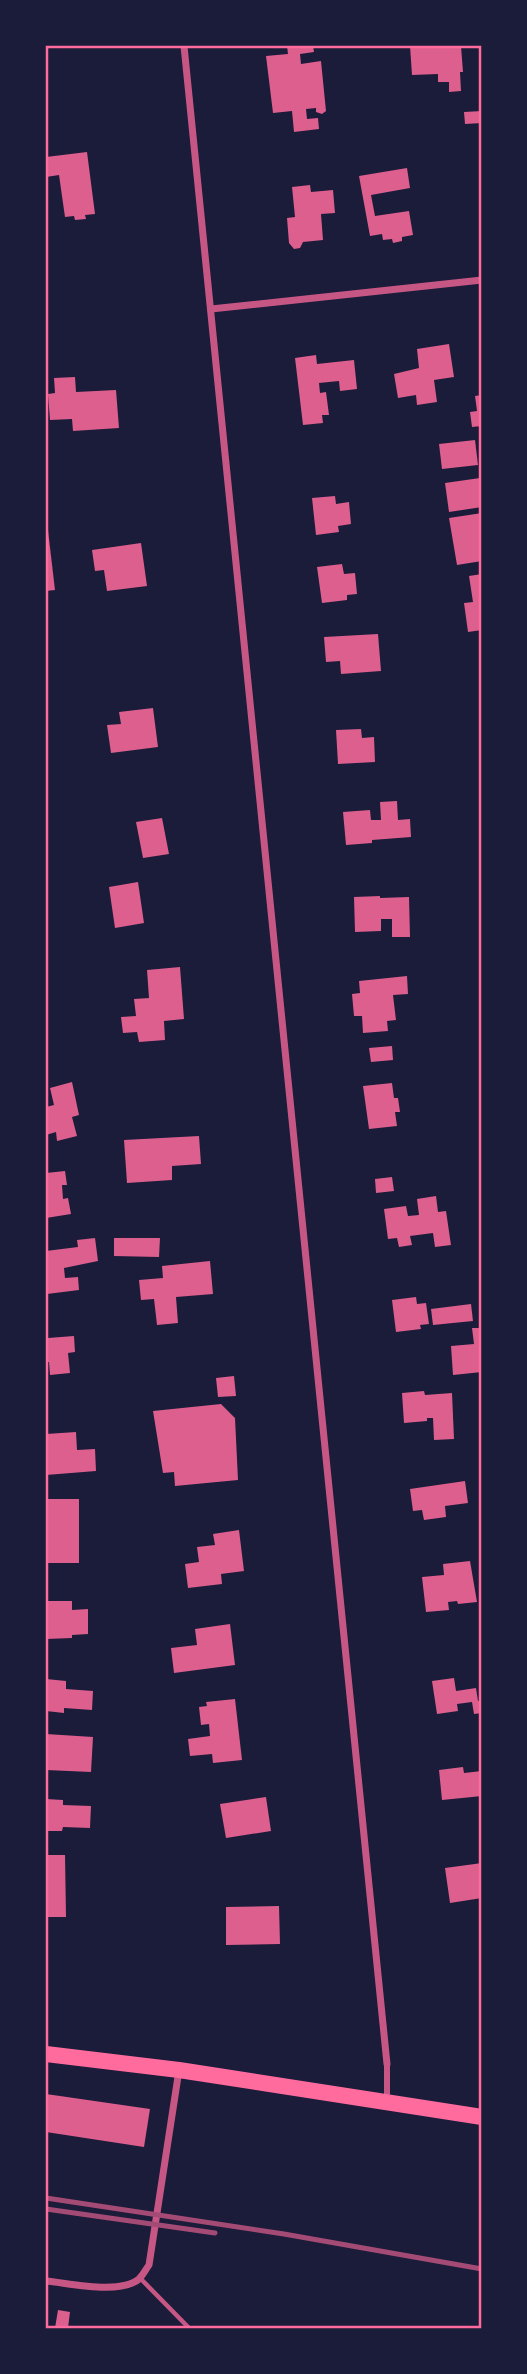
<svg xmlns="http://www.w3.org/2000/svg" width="527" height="2374" font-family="'Fira Sans',sans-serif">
<rect width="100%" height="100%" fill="#1b1b3a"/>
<!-- building -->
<g fill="#dd5f8e">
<path d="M287 46H313L314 52 300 54 301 64 321 61 326 111 322 114 316 112V108L306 109 307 119 318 118 319 129 294 132 292 111 273 113 266 56 288 54Z"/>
<path d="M410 46H461L463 72H460L461 91 449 92V82H438V74L412 75Z"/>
<path d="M482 111V123L465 124 464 112Z"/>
<path d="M87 152 95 214 85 215 86 219 75 220 74 216 65 217 59 175 46 177V157Z"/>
<path d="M407 168 410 188 371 195 375 216 409 211 413 235 402 237V241L393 243 392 239 383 240 382 234 370 236 359 176Z"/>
<path d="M310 185 311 192 333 190 335 213 321 214 323 240 303 242 300 248 294 249 289 243 287 218 295 217 292 187Z"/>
<path d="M449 344 454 377 434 380 437 402 417 405 416 395 398 398 394 374 419 368 417 349Z"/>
<path d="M316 355 317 364 354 360 357 389 340 391 339 381 319 383 320 393 326 392 329 415H322L323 423 303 425 295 358Z"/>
<path d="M75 377 76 392 116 390 119 428 73 431 72 419 50 420 48 394 55 393 54 378Z"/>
<path d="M482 395V426L472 427 470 412 477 411 475 396Z"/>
<path d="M475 440 478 465 442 469 439 444Z"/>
<path d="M480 478 482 507 449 512 445 483Z"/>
<path d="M335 496 336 504 349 502 351 524 338 526 339 532 316 535 312 498Z"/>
<path d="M482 513V561L457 565 449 518Z"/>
<path d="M46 522H47L55 590 46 591Z"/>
<path d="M141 543 147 586 107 591 104 570 95 571 92 550Z"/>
<path d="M342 564 344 574 355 573 357 594 347 595V600L322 603 317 567Z"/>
<path d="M482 574V630L468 632 464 603 473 602 469 576Z"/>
<path d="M378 634 381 671 341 674 340 661 326 662 324 637Z"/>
<path d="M153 708 158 747 111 753 107 725 121 724 119 712Z"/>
<path d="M361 729 362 738 374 737 375 762 338 764 336 730Z"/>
<path d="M397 801 398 820 410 819 411 837 372 840V843L346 845 343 812 370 810 371 820H381L380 802Z"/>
<path d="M162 818 169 854 143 858 136 822Z"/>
<path d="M138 882 144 923 115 928 109 887Z"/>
<path d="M380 896V898L409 897 410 937H392V919H381V931L355 932 354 897Z"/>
<path d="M180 967 184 1019 164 1021 165 1040 139 1042 137 1032 123 1033 121 1017 136 1016 134 999 149 998 147 970Z"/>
<path d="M407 976 408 994 393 995 396 1020 387 1021 388 1031 363 1033 362 1016H354L352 994 360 993 359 981Z"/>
<path d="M392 1046 393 1060 371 1062 369 1048Z"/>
<path d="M72 1082 79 1115 72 1117 77 1136 57 1141 56 1132 46 1135V1107L54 1105 50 1088Z"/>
<path d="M392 1083 394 1098H398L400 1112H395L397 1126 369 1129 363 1086Z"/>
<path d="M199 1136 201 1164 172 1166V1180L127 1183 124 1140Z"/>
<path d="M65 1171 67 1185H62L63 1199 68 1198 71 1214 46 1218V1173Z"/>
<path d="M392 1177 394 1191 376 1193 375 1179Z"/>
<path d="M436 1196 438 1212 446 1211 451 1245 435 1247 433 1233 410 1236 412 1245 399 1247 397 1238 388 1239 384 1209 406 1206 408 1216 419 1215 417 1199Z"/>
<path d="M95 1238 98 1261 64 1268 65 1278 78 1277 79 1290 47 1294 46 1251 78 1247 77 1240Z"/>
<path d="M114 1238H160L159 1257 114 1256Z"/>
<path d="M210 1261 213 1294 176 1297 178 1323 157 1325 154 1299 141 1300 139 1280 163 1278 162 1266Z"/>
<path d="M416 1297 417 1304 426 1303 429 1324 420 1325 421 1329 396 1332 392 1300Z"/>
<path d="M471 1304 473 1321 433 1325 431 1309Z"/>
<path d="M472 1328H482V1372L453 1375 451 1346 474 1344Z"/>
<path d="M46 1336 48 1338 74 1336 75 1352 68 1353 70 1373 50 1375 49 1362H46Z"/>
<path d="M234 1376 236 1396 218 1397 216 1378Z"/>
<path d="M424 1391 425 1395 452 1393 454 1439 434 1440 433 1418H427V1421L404 1423 402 1393Z"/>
<path d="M221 1404 235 1418 238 1480 175 1486 174 1472 163 1473 153 1411Z"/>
<path d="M76 1432 77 1450 95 1449 96 1471 46 1475V1434Z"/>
<path d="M465 1481 468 1503 445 1506 446 1517 424 1520 422 1510 413 1511 410 1489Z"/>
<rect x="46" y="1499" width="33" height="64"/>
<path d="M239 1530 244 1571 221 1574 222 1584 188 1588 185 1564 199 1562 197 1547 215 1545 213 1534Z"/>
<path d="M470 1561 477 1602 458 1604 457 1601 448 1602 449 1610 426 1612 422 1577 444 1575 443 1564Z"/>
<path d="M46 1601H72V1610L88 1609V1634L72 1635V1638L46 1639Z"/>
<path d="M230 1624 235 1665 174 1673 171 1648 197 1645 195 1629Z"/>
<path d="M454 1678 456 1691 476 1688 478 1701H482V1713L474 1714 472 1702 457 1704 458 1711 437 1714 432 1681Z"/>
<path d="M46 1679 66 1681V1689L93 1691 92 1710 64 1708V1713L46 1711Z"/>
<path d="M235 1699 242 1760 213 1763 212 1754 190 1756 188 1739 210 1736 209 1724 201 1725 199 1707 207 1706 206 1702Z"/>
<path d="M46 1734 93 1737 91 1772 46 1770Z"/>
<path d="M463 1767 464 1773 482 1771V1796L442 1800 439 1770Z"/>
<path d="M266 1797 271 1831 226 1838 220 1804Z"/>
<path d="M46 1799 63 1800V1805L91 1806 90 1828 63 1827 62 1831H46Z"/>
<path d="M46 1855H65L66 1917H46Z"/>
<path d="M482 1863V1898L450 1903 445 1868Z"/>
<path d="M279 1906 280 1944 226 1945V1907Z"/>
<path d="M46 2094 150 2109 144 2147 46 2132Z"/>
<path d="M58 2310 70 2312 68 2328H55Z"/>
</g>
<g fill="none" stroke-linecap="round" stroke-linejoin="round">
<!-- service -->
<path stroke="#c65784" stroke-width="4.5" d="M140 2278 189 2328"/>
<!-- pedestrian -->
<path stroke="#c65784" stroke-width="6" d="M387 2100V2064"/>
<!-- minor -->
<g stroke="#c65784" stroke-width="7">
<path d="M184 46 387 2064"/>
<path d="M211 309 482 280"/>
<path d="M46 2281C69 2283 120 2295 139 2279 143 2275 146 2269 149 2265L179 2070"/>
</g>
<!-- primary -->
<path stroke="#ff6b9d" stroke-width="16" d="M46 2054 179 2070 482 2117"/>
<!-- rail -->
<g stroke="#a44b75" stroke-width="5">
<path d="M46 2198 284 2234 482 2269"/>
<path d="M46 2209 215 2233"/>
</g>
</g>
<!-- border -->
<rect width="527" height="2374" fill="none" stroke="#1b1b3a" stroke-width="94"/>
<rect x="47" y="47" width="433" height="2280" fill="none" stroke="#ff6b9d" stroke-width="2.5"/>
</svg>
